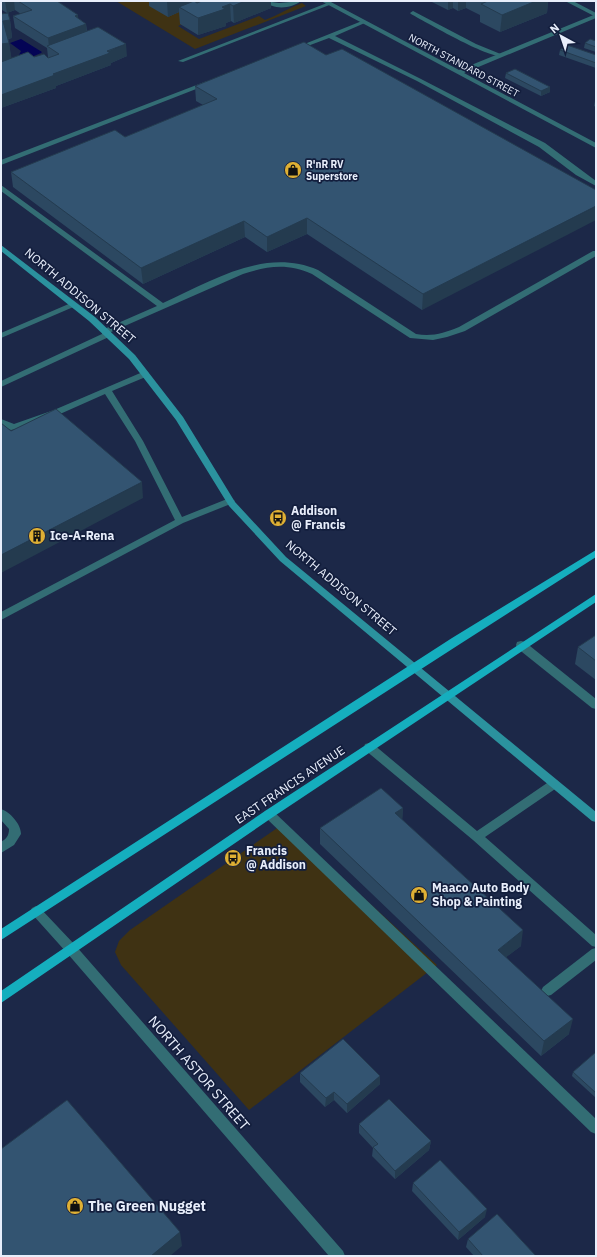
<svg xmlns="http://www.w3.org/2000/svg" width="597" height="1257" font-family="'IBM Plex Sans',sans-serif">
<rect width="100%" height="100%" fill="#1c2848"/>
<!-- green -->
<g fill="#3f3213">
<path d="M116 1H154L180 9 202 1H232L178 26 199 39 259 16 265 20C278 15 289 8 302 3L306 6 195 49Z"/>
<path d="M283 824 437 965 249 1110 121 965 115 952 119 941 130 930Z"/>
</g>
<!-- water -->
<path fill="#040455" d="M21 39 42 52 41 53 29 58 18 57 21 51 10 43Z"/>
<g fill="none" stroke-linecap="round" stroke-linejoin="round">
<!-- lane -->
<g fill="#336d74" fill-rule="evenodd">
<path d="M264 1 279 3 301 1C291 9 273 10 264 1Z"/>
<path d="M565 1H573L596 13V17Z"/>
<path d="M327 3 332 4 183 62 178 61Z"/>
<path d="M413 11 476 44 503 55C494 62 424 21 411 14L410 13Z"/>
<path d="M362 21 367 22 335 36 421 79 545 143 596 181V186L576 175 539 147 417 81 329 38 297 50 292 49Z"/>
<path d="M207 81 210 83 209 84 1 165V160Z"/>
<path d="M1 185 163 303C212 281 264 247 318 270L416 334C432 337 444 333 459 327L593 251H596V256L465 331 447 337 433 340 410 338 312 274C288 263 267 266 243 274L111 332V336L1 387V381L102 334V330L157 306 1 191Z"/>
<path d="M71 303H74L78 305 1 338V333Z"/>
<path d="M145 371 148 372 149 374 148 376 112 391 143 441 182 517 227 499 230 498 235 501 233 503 183 523 1 620V612L175 520 135 441 105 394 60 414 16 429 11 430 1 426V419L14 424 54 410Z"/>
<path d="M521 641 525 642 596 699V709L592 708 517 648 516 645 517 642Z"/>
<path d="M369 743 373 744 477 831 550 781 554 780 558 781 559 784 558 787 485 837 596 935V947L592 946 473 840 365 750 364 747 365 744Z"/>
<path d="M1 809C10 812 21 824 21 834L14 845 1 853V842C6 839 9 836 9 829L1 820Z"/>
<path d="M269 810 273 811 596 1119V1134L591 1132 265 817 263 814 265 811Z"/>
<path d="M596 948V960L551 995 547 996 543 995 541 991 543 987 592 949Z"/>
</g>
<!-- street -->
<g fill="#336d74" fill-rule="evenodd">
<path d="M321 1H329L459 70 596 14V18L464 73 596 143V148Z"/>
<path d="M36 906 40 908 75 945 343 1251 345 1256H329L67 953 32 914 30 911 32 908Z"/>
</g>
<!-- secondary -->
<path fill="#2b929e" fill-rule="evenodd" d="M1 245 95 317 135 355 183 417 235 502 286 557 596 812V822L592 821 280 561 229 506 176 420 129 359 89 321 1 251Z"/>
<!-- primary -->
<g fill="#15aebe" fill-rule="evenodd">
<path d="M596 550V557L460 644 1 940V929L452 638Z"/>
<path d="M596 594V602L273 817 1 1003V991L265 811Z"/>
</g>
</g>
<!-- wall -->
<g fill="#2c4861">
<path d="M1 1H57L79 19 86 24 87 31 127 56 111 63V65L56 86V88L1 108V14L10 20 12 38 8 39 9 43 11 58 48 57 47 48 15 28 13 16 21 14 15 10 7 13 2 10H1Z"/>
<path d="M149 1H202L271 8 234 23 231 21 226 23V26L198 35 180 24 179 12 168 17 149 6Z"/>
<path d="M432 1H548L547 13 500 32 480 22V15L466 8 458 11 453 8 448 10 432 2Z"/>
<path d="M596 41V52L584 48 585 43Z"/>
<path d="M560 50 596 55V68L559 55Z"/>
<path d="M326 55 596 190 422 310 307 234 267 252 245 237 143 284 13 187 11 172 125 137 203 105 196 101 195 86Z"/>
<path d="M506 73 550 87V92L541 96 505 78Z"/>
<path d="M595 101H596V107L594 106Z"/>
<path d="M596 635V680L575 664 578 647Z"/>
<path d="M403 808 402 820 521 946 506 957 569 1034 541 1056 320 844V828Z"/>
<path d="M596 1052V1098L572 1076 573 1072Z"/>
<path d="M300 1073 380 1084 347 1113 334 1100 325 1107 300 1082Z"/>
<path d="M359 1124 431 1141 429 1150 395 1179 372 1156 373 1148 359 1133Z"/>
<path d="M413 1183 485 1217 458 1240 412 1191Z"/>
<path d="M468 1239 536 1256H474L466 1247Z"/>
</g>
<!-- shaded-wall -->
<g fill="#243b4f">
<path d="M5 1H14L15 10 7 13Z"/>
<path d="M167 1H202L183 8 179 7V12L168 17Z"/>
<path d="M245 1H271V8L234 23 233 6Z"/>
<path d="M448 1H453V8L448 10Z"/>
<path d="M458 1H466V8L458 11Z"/>
<path d="M536 1H548L547 13 500 32 502 15Z"/>
<path d="M230 4 231 21 226 23V26L198 35V18Z"/>
<path d="M78 15 79 26 86 24 87 36 49 47 48 38 75 16Z"/>
<path d="M10 20 12 38 6 39 3 21Z"/>
<path d="M9 43 12 61 1 63V44Z"/>
<path d="M126 44 127 56 111 63V65L56 86V88L1 108V95Z"/>
<path d="M550 87V92L541 96V91Z"/>
<path d="M596 206V220L422 310 423 294Z"/>
<path d="M307 218V234L267 252V237Z"/>
<path d="M244 221 245 237 143 284 141 268Z"/>
<path d="M142 482 143 498 1 573V555Z"/>
<path d="M403 808 402 824 395 813Z"/>
<path d="M523 930 521 946 496 965 498 950Z"/>
<path d="M573 1019 569 1034 541 1056 544 1041Z"/>
<path d="M380 1076V1084L347 1113V1104Z"/>
<path d="M334 1092V1100L325 1107 326 1098Z"/>
<path d="M431 1141 429 1150 395 1179V1171Z"/>
<path d="M487 1209 485 1217 458 1240 459 1232Z"/>
<path d="M180 1232 182 1246 170 1256H151Z"/>
</g>
<!-- building -->
<g fill="#335471" stroke="#243b4f">
<path d="M18 1H57L78 15 75 16 86 24 48 38 13 16 32 10Z"/>
<path d="M194 1 197 3 202 1H245L233 6 230 4 222 7 225 9 198 18 179 7Z"/>
<path d="M488 1H536L502 15 481 4Z"/>
<path d="M8 13 10 20 3 21 9 43 1 44V14Z"/>
<path d="M98 27 126 44 107 51 110 53 53 74 55 75 1 95V62L28 52 34 57 44 54 48 58 59 54 47 46Z"/>
<path d="M590 39 596 41V47L585 43Z"/>
<path d="M304 42 326 55 342 49 596 190V206L423 294 307 218 267 237 244 221 141 268 11 172 115 130 125 137 217 99 195 86Z"/>
<path d="M567 45 596 55V63L560 50Z"/>
<path d="M515 69 550 87 541 91 506 73Z"/>
<path d="M56 409 142 482 1 555V423L11 431Z"/>
<path d="M596 635V661L578 647Z"/>
<path d="M381 788 403 808 395 813 523 930 498 950 573 1019 544 1041 320 828Z"/>
<path d="M343 1039 380 1076 347 1104 334 1092 326 1098 300 1073Z"/>
<path d="M596 1052V1093L573 1072Z"/>
<path d="M389 1099 431 1141 395 1171 373 1147 378 1144 359 1124Z"/>
<path d="M67 1100 180 1232 151 1256H1V1149Z"/>
<path d="M440 1160 487 1209 459 1232 413 1183Z"/>
<path d="M497 1214 536 1256H483L468 1239Z"/>
</g>
<!-- icons -->
<defs>
<g id="shop-disc" transform="scale(0.9)"><circle r="9.5" fill="#dfb034" stroke="#131e3d"/><path d="M-5-2.5h2.3a2.7 3.5 0 0 1 5.4 0H5L5.5 6h-11ZM-1.5-2.5h3a1.5 2.3 0 0 0-3 0Z" fill="#111"/></g>
<g id="bus-disc" transform="scale(0.9)"><circle r="9.5" fill="#dfb034" stroke="#131e3d"/><path d="M-5-6H5V4H4V6H2V4H-2V6H-4V4H-5ZM-3.5-4V0h7V-4ZM-3.5 1.2v1.5H-2V1.2ZM2 1.2v1.5H3.5V1.2Z" fill="#111"/></g>
<g id="building-disc" transform="scale(0.9)"><circle r="9.5" fill="#dfb034" stroke="#131e3d"/><path d="M-4-6H4V6H1V3H-1V6H-4ZM-2.5-4.3h1.7v1.8h-1.7ZM.8-4.3h1.7v1.8H.8ZM-2.5-1h1.7V.8h-1.7ZM.8-1h1.7V.8H.8Z" fill="#111"/></g>
</defs>
<g fill-rule="evenodd">
<use href="#shop-disc" x="293" y="170"/>
<use href="#bus-disc" x="278" y="518"/>
<use href="#building-disc" x="37" y="536"/>
<use href="#bus-disc" x="233" y="858"/>
<use href="#shop-disc" x="419" y="895"/>
<use href="#shop-disc" x="75" y="1206"/>
</g>
<g text-anchor="middle" stroke-width="3.5" stroke-linejoin="round" paint-order="stroke">
<!-- far-street labels -->
<g font-size="10" fill="#e8eefb" stroke="#131e3d">
<text transform="translate(464 65) rotate(28)" y="4">NORTH STANDARD STREET</text>
</g>
<!-- far-poi labels -->
<g font-size="10" font-weight="bold" fill="#e8eefb" stroke="#131e3d" text-anchor="start">
<text x="306" y="168">R'nR RV<tspan x="306" dy="12">Superstore</tspan></text>
</g>
<!-- street labels -->
<g font-size="12" fill="#e8eefb" stroke="#131e3d">
<text transform="translate(80 296) rotate(40)" y="4">NORTH ADDISON STREET</text>
<text transform="translate(341 588) rotate(40)" y="4">NORTH ADDISON STREET</text>
<text transform="translate(290 785) rotate(-34)" y="4">EAST FRANCIS AVENUE</text>
</g>
<!-- poi labels -->
<g font-size="12" font-weight="bold" fill="#e8eefb" stroke="#131e3d" text-anchor="start">
<text x="291" y="515">Addison<tspan x="291" dy="14">@ Francis</tspan></text>
<text x="50" y="540">Ice-A-Rena</text>
<text x="246" y="855">Francis<tspan x="246" dy="14">@ Addison</tspan></text>
<text x="432" y="892">Maaco Auto Body<tspan x="432" dy="14">Shop &amp; Painting</tspan></text>
</g>
<!-- near-street labels -->
<g font-size="14" fill="#e8eefb" stroke="#131e3d">
<text transform="translate(199 1073) rotate(49)" y="5">NORTH ASTOR STREET</text>
</g>
<!-- near-poi labels -->
<g font-size="14" font-weight="bold" fill="#e8eefb" stroke="#131e3d" text-anchor="start">
<text x="88" y="1211">The Green Nugget</text>
</g>
</g>
<!-- border -->
<rect width="597" height="1257" fill="none" stroke="#e8eefb" stroke-width="4"/>
<!-- north arrow -->
<g transform="translate(561 36) rotate(320)" stroke="#131e3d" stroke-width="3" paint-order="stroke">
<path d="M0-3L7 15L0 10L-7 15Z" fill="#e8eefb"/>
<text y="-6" font-size="11" font-weight="bold" text-anchor="middle" fill="#e8eefb">N</text>
</g>
</svg>
